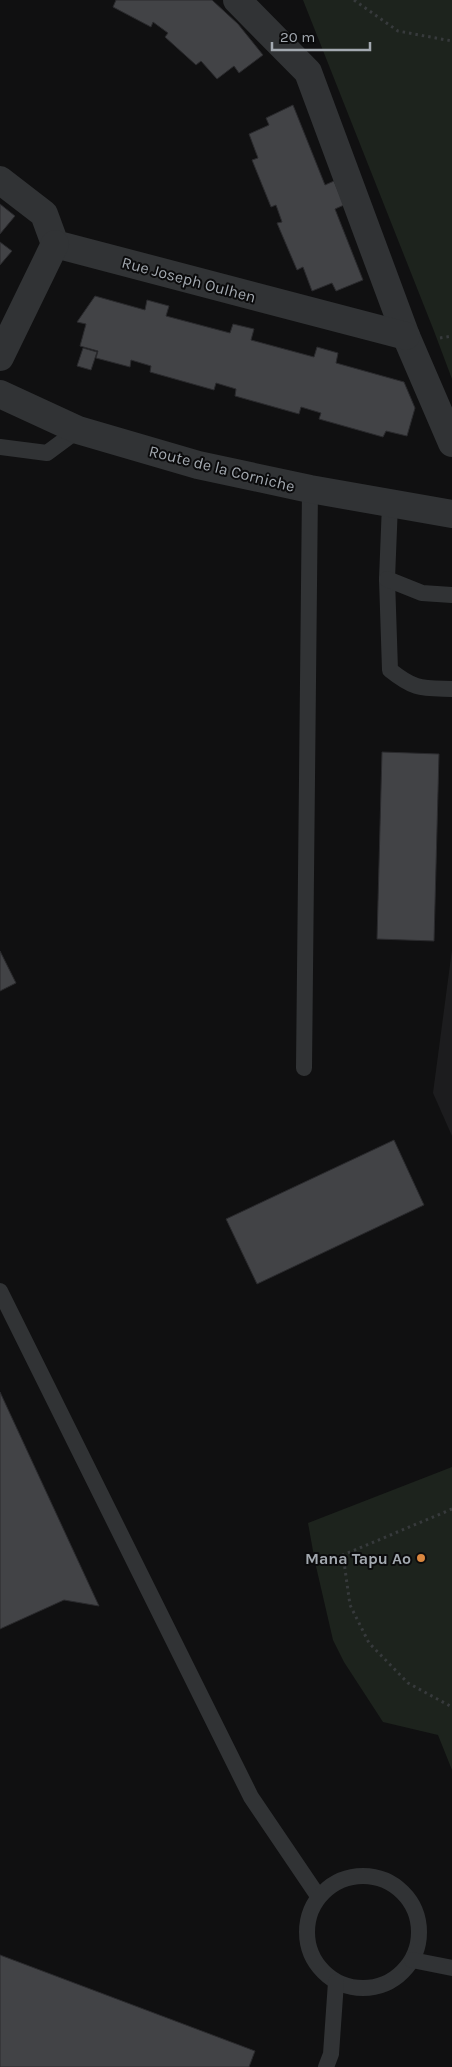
<svg xmlns="http://www.w3.org/2000/svg" width="452" height="2067" font-family="Karla,sans-serif">
<rect width="100%" height="100%" fill="#101011"/>
<!-- built -->
<path fill="#1c1c1e" d="M452 950V1136L433 1093Z"/>
<!-- green -->
<g fill="#1d231d">
<path d="M303 0H452V379L434 331Z"/>
<path d="M452 1467V1770L438 1735 383 1722 344 1662 333 1640 315 1562 308 1523Z"/>
</g>
<!-- building -->
<g fill="#424346" stroke="#2a2a2d">
<path d="M116 0H212L238 24 263 55 239 73 234 66 217 79 201 61 196 65 165 37 168 33 153 22 151 27 113 7Z"/>
<path d="M293 105 325 185 334 181 344 205 335 209 363 280 336 291 332 283 312 291 303 267 297 270 277 223 282 222 276 205 271 207 252 160 258 158 249 134 269 125 266 118Z"/>
<path d="M0 204 15 216 0 234Z"/>
<path d="M0 242 12 251 0 265Z"/>
<path d="M95 296 145 310 147 300 169 306 166 316 230 333 233 324 254 329 251 340 314 357 317 347 338 353 336 363 404 382 415 408 407 436 386 431 383 437 319 419 321 413 301 407 299 414 235 396 236 389 216 383 214 390 150 372 151 366 131 360 130 367 96 358 98 351 80 346 86 324 77 322Z"/>
<path d="M83 348 97 352 91 370 77 366Z"/>
<path d="M382 752 439 754 434 941 377 939Z"/>
<path d="M0 951 16 983 0 991Z"/>
<path d="M394 1140 424 1205 257 1284 226 1219Z"/>
<path d="M0 1392 99 1606 64 1600 0 1629Z"/>
<path d="M0 1955 255 2051 249 2067H0Z"/>
</g>
<g fill="none" stroke-linecap="round" stroke-linejoin="round">
<!-- path -->
<g stroke="#373a3c" stroke-width="3" stroke-dasharray="2.5 4" stroke-linecap="butt">
<path d="M354 0 398 31 452 41"/>
<path d="M440 338 452 336"/>
<path d="M452 1509 343 1555 350 1605 369 1643 408 1683 452 1707"/>
</g>
<!-- service -->
<g stroke="#313335" stroke-width="16">
<path d="M0 447 47 453 78 430"/>
<path d="M390 504 387 579 390 670C415 690 421 688 452 689"/>
<path d="M387 579 422 593 452 595"/>
<path d="M304 1068 310 489"/>
<path d="M0 1291 251 1797 318 1896"/>
<circle cx="363" cy="1932" r="56"/>
<path d="M412 1960 452 1968"/>
<path d="M326 2067 331 2054 336 1982"/>
</g>
<!-- minor -->
<g stroke="#313335" stroke-width="28">
<path d="M237 0 308 72 406 336 452 443"/>
<path d="M0 180 44 214 55 244 406 336"/>
<path d="M0 357 55 244"/>
</g>
<!-- tertiary -->
<path stroke="#313335" stroke-width="28" d="M0 394 78 430 198 465 310 489 452 514"/>
</g>
<!-- markers -->
<circle fill="#d9873f" stroke="#0b0b0c" stroke-width="2" cx="421" cy="1558" r="5"/>
<g text-anchor="middle" stroke-width="4" stroke-linejoin="round" paint-order="stroke">
<!-- street labels -->
<g font-size="16" fill="#a3a9b0" stroke="#0b0b0c">
<text transform="translate(189 279) rotate(15)" y="6">Rue Joseph Oulhen</text>
<text transform="translate(222 468) rotate(14)" y="6">Route de la Corniche</text>
</g>
<!-- poi labels -->
<g font-size="16" font-weight="bold" fill="#a3a9b0" stroke="#0b0b0c" text-anchor="end">
<text x="411" y="1564">Mana Tapu Ao</text>
</g>
</g>
<!-- scale -->
<path d="M272 42v8h98v-8" fill="none" stroke="#a3a9b0" stroke-width="2.5"/>
<text x="280" y="42" font-size="15" fill="#a3a9b0" stroke="#0b0b0c" stroke-width="4" paint-order="stroke">20 m</text>
</svg>
